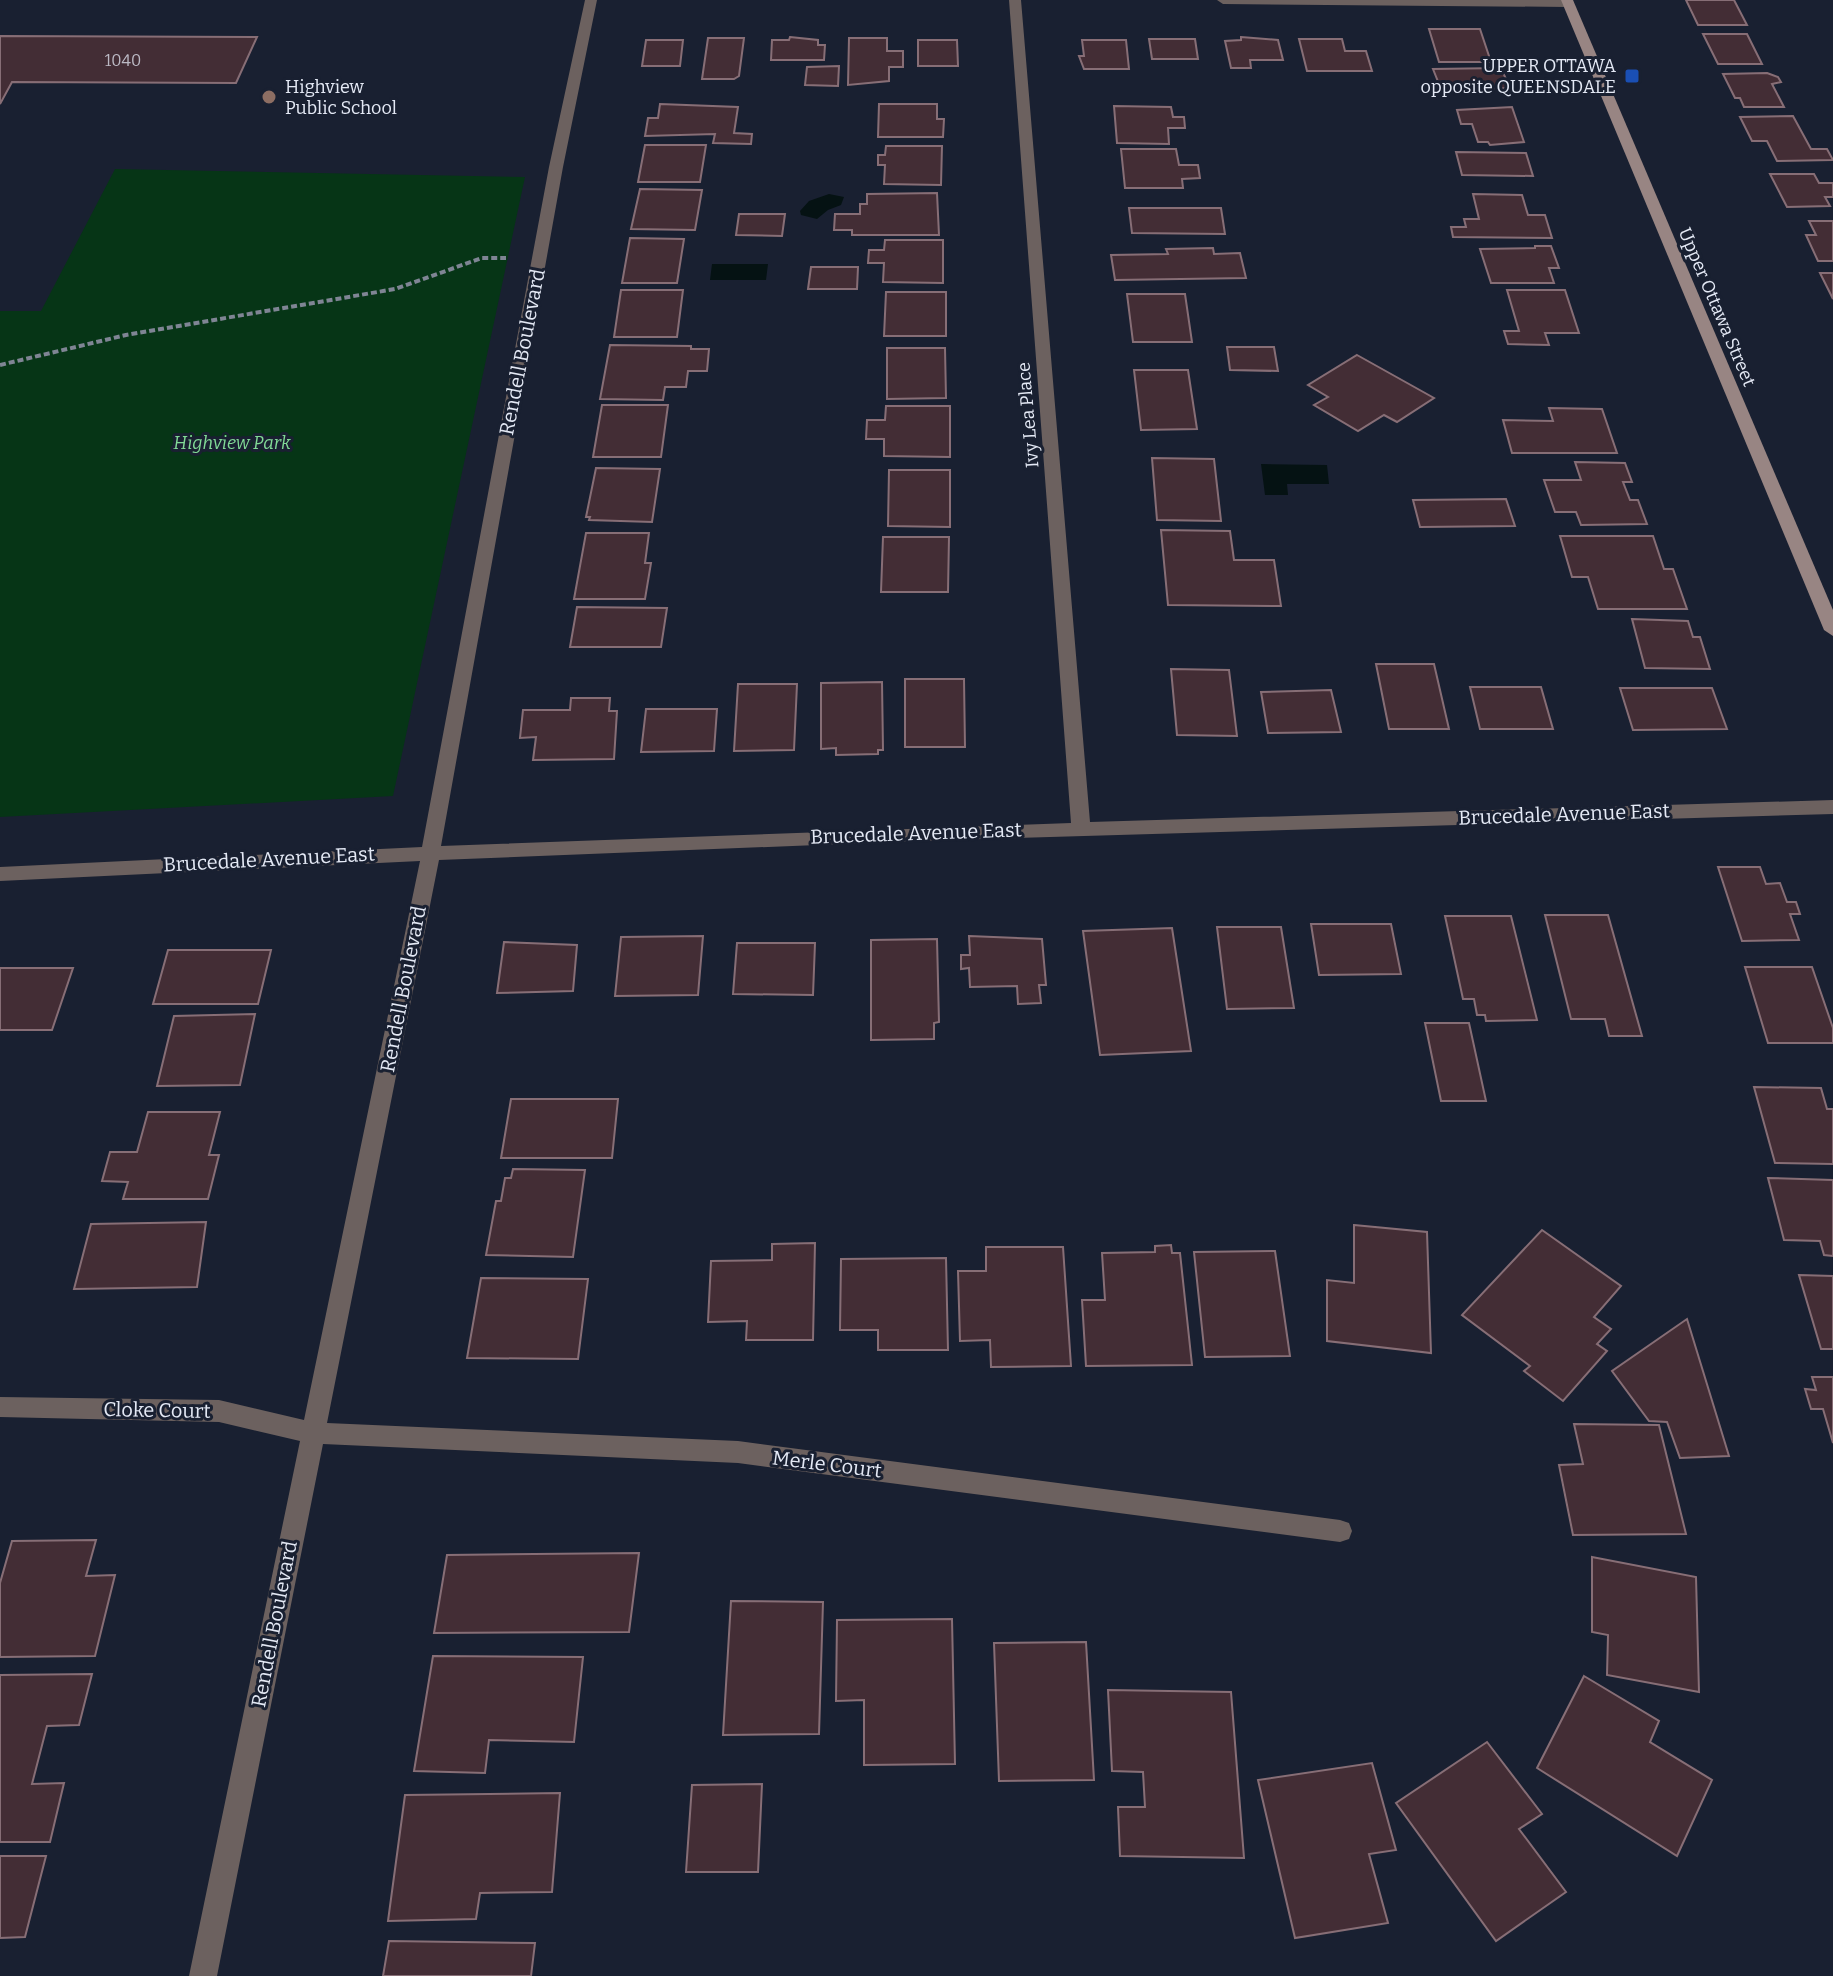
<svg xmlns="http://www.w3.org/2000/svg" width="1833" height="1976" font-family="Bitter,serif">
<rect width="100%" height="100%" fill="#192031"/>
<!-- green -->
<path fill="#063516" d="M115 169 525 177 393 796 0 817V311H41Z"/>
<!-- water -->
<g fill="#051213">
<path d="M829 194 844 197 841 205 828 210 817 219 801 215 800 211 809 201Z"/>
<path d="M712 264H768L766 280H710Z"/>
<path d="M1261 464 1327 465 1329 484H1287L1288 495H1265Z"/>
</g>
<!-- building -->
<g fill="#432d35" stroke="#876e76" stroke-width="2">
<path d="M1686 0H1734L1747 25H1698Z"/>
<path d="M1429 29H1480L1491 62H1439Z"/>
<path d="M1703 34H1747L1762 64H1718Z"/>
<path d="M0 36 257 37 236 83 12 82 0 104Z"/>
<path d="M790 37 818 40V45H825L824 60H771L772 40H789Z"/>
<path d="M1241 37 1278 40 1283 60H1250L1251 68H1231L1225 41 1241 40Z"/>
<path d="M708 38H744L739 76 734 79H702Z"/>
<path d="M849 38H887V51H903V67H889V81L848 85Z"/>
<path d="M1149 39H1195L1198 59H1152Z"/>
<path d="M1299 39H1342L1345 51H1366L1372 71H1307Z"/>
<path d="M646 40H683L680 66H642Z"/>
<path d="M918 40H957L958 66H918Z"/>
<path d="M1082 40H1126L1129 69H1084L1079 56H1084Z"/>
<path d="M839 66 838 86 805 85 807 67Z"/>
<path d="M1501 68 1510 88 1441 89 1433 69Z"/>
<path d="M1767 73 1778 77 1781 82 1772 84 1784 107H1744L1740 98H1735L1723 74Z"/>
<path d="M660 104 738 107 734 133 752 134 751 144 713 143 715 134 645 136 648 118H658Z"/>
<path d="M879 104H937V119H944L943 137H878Z"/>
<path d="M1114 106 1171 107 1173 117H1184L1185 128H1168L1169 144 1117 143Z"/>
<path d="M1512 107 1524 142 1490 145 1488 142H1478L1472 124H1461L1457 110Z"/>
<path d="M1793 116 1811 149H1827L1833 160 1777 161 1767 141H1752L1740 117Z"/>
<path d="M645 145H706L700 182H638Z"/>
<path d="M886 146H942L941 185 884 184 885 165H878V155H885Z"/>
<path d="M1121 149H1176L1179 165H1198L1200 178 1182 179 1183 188H1125Z"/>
<path d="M1456 152 1526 153 1533 176 1462 175Z"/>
<path d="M1770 174H1814L1819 183H1833V197H1825L1830 206 1787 207Z"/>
<path d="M640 189 702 190 695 230 631 229Z"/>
<path d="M937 193 939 235H852V230H834L835 214H860V204H867V194Z"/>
<path d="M1473 194 1522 195 1528 215H1545L1552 238 1453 237 1451 227H1466L1464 219H1479Z"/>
<path d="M1129 208H1221L1225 234 1132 233Z"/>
<path d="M739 214H785L782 236 736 235Z"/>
<path d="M1809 221H1833V261H1818L1806 235H1816Z"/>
<path d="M630 238 684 239 677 283H622Z"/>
<path d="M885 240H943V283L883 282 884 263H868L869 250H884Z"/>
<path d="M1535 246H1551L1559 268H1549L1554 283H1491L1480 249 1535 248Z"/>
<path d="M1213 248 1214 254 1240 253 1246 278 1115 280 1111 255 1168 254 1166 249Z"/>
<path d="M811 267H858L857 289H808Z"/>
<path d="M1820 273H1833V299Z"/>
<path d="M621 290H683L677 337H614Z"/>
<path d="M1507 290H1565L1579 333H1545L1549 345 1508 344 1504 331H1519Z"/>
<path d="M886 292H946V336H884Z"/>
<path d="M1127 294H1185L1192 342H1133Z"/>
<path d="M610 345 691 346V349H709L707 371H688L686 387H665L663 400 600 399Z"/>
<path d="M1227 347H1274L1278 371 1230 370Z"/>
<path d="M887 348H945L946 398 887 399Z"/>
<path d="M1357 355 1434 398 1397 422 1384 415 1358 431 1314 405 1328 397 1308 385Z"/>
<path d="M1134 370H1188L1197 429 1141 430Z"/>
<path d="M602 405H668L661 457H593Z"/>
<path d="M886 406H950V457L884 456V439H866L867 420H885Z"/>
<path d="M1549 408 1602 409 1617 453H1512L1503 420 1553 421Z"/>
<path d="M1152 458 1214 459 1221 521 1157 520Z"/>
<path d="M1575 462 1625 463 1632 482H1623L1630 500H1638L1647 524 1581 525 1576 512H1555L1544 480H1581Z"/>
<path d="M596 468 660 469 652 522 589 520 590 517H586Z"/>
<path d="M889 470H950V527L888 526Z"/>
<path d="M1506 499 1515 526 1420 527 1413 500Z"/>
<path d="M1161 530 1230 531 1234 560H1274L1281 606 1168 605Z"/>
<path d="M586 533H649L645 563H651L645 599H574Z"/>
<path d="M1560 536H1653L1664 569H1673L1687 609H1598L1588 577H1572Z"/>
<path d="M883 537H949L948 592H881Z"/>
<path d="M577 607 667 608 661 647H570Z"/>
<path d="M1632 619 1688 621 1693 637H1700L1710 669 1645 668Z"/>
<path d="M1376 664H1434L1449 729H1389Z"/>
<path d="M1171 669 1229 670 1237 736 1177 735Z"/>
<path d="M905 679H964L965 747H905Z"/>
<path d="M882 682 883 750H878V754L836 755V748L821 749V683Z"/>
<path d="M738 684H797L794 750 734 751Z"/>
<path d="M1470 687H1541L1553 729H1480Z"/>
<path d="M1620 688H1712L1727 729 1633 730Z"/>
<path d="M1331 690 1341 732 1268 733 1261 692Z"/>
<path d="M571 698H610L609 711H617L614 759 533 760 536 737 520 738 523 710H570Z"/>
<path d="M646 709H717L714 751 641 752Z"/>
<path d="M1718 867H1760L1766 884 1780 883 1787 902H1796L1800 914H1790L1799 940 1742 941Z"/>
<path d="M1545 915H1608L1642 1036H1609L1605 1019H1571Z"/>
<path d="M1445 916H1511L1537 1020 1486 1021 1485 1015H1477L1474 999H1463Z"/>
<path d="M1311 924H1391L1401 974 1319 975Z"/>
<path d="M1217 927H1281L1294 1008 1227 1009Z"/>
<path d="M1172 928 1191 1051 1100 1055 1083 931Z"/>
<path d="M703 936 698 995 615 996 621 937Z"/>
<path d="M969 936 1042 939 1046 985H1039L1041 1003 1018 1004 1017 986 970 987 969 968 961 969V955H970Z"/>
<path d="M937 939 939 1022 934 1023V1039L871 1040V940Z"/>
<path d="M504 942 577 945 573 991 497 993Z"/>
<path d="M737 943H815L813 995 733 994Z"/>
<path d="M168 950H271L258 1004H153Z"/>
<path d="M1745 967H1812L1833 1028V1043H1768Z"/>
<path d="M0 968H73L52 1030H0Z"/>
<path d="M255 1014 240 1085 157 1086 174 1016Z"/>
<path d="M1425 1023H1469L1486 1101H1441Z"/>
<path d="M1754 1087 1821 1088 1827 1109H1833V1164L1775 1163Z"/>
<path d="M511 1099H618L612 1158H501Z"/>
<path d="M148 1112H220L209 1155H219L208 1199H123L128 1182 102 1181 110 1152H137Z"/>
<path d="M513 1169 585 1170 573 1257 486 1255 496 1201H501L505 1178H511Z"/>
<path d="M1768 1178 1833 1180V1256L1824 1255 1820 1241 1784 1240Z"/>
<path d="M206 1222 197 1287 74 1289 91 1224Z"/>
<path d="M1354 1225 1427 1232 1431 1353 1327 1341V1280L1354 1283Z"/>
<path d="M1542 1230 1621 1286 1594 1317 1611 1329 1597 1344 1607 1351 1563 1401 1524 1371 1530 1366 1462 1315Z"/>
<path d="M815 1243 813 1340H746L747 1321 708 1322 711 1261 772 1260V1244Z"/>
<path d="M1171 1245 1172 1253H1180L1192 1365 1086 1366 1082 1300H1105L1102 1253 1155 1252V1246Z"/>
<path d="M986 1247H1063L1071 1366 991 1367 990 1340 960 1341 958 1271H986Z"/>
<path d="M1275 1251 1290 1356 1205 1357 1194 1252Z"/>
<path d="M946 1258 948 1350H878V1330H840L841 1259Z"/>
<path d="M1799 1275 1833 1276V1349H1821Z"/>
<path d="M481 1278 588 1279 578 1359 467 1358Z"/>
<path d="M1687 1319 1729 1456 1680 1458 1667 1422 1649 1421 1612 1371Z"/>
<path d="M1812 1377H1833V1443L1823 1409H1811L1805 1389 1816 1390Z"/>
<path d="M1574 1424 1659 1425 1686 1534 1573 1535 1559 1465 1583 1464Z"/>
<path d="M96 1540 86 1576 115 1575 95 1656 0 1657V1583L12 1541Z"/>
<path d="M639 1553 629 1632 434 1633 447 1555Z"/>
<path d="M1592 1557 1696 1577 1699 1692 1607 1675 1608 1635 1592 1632Z"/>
<path d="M731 1601 823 1602 819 1734 723 1735Z"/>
<path d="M952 1619 955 1764 864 1765V1700L836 1701 837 1620Z"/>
<path d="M1086 1642 1094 1780 999 1781 994 1643Z"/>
<path d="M433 1656 583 1657 574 1742 489 1740 485 1773 414 1771Z"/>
<path d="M92 1674 79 1725 47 1726 32 1784 64 1783 50 1842H0V1675Z"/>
<path d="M1584 1676 1659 1721 1650 1742 1712 1780 1677 1856 1537 1768Z"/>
<path d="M1108 1690 1231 1692 1244 1858 1120 1856 1118 1807H1145L1143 1772 1112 1771Z"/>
<path d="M1487 1742 1542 1814 1519 1829 1566 1892 1496 1941 1396 1803Z"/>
<path d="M1372 1763 1396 1850 1369 1854 1388 1923 1295 1938 1258 1780Z"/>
<path d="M762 1784 758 1872H686L692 1785Z"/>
<path d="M560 1793 552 1892 480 1893 476 1919 388 1921 405 1795Z"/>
<path d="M0 1856H46L25 1937 0 1938Z"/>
<path d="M389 1941 535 1943 531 1976H383Z"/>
</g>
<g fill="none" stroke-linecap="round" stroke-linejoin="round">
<!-- path -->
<path stroke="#7f8594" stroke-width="4" stroke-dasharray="6 3" stroke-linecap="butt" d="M0 365 126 335 395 289 482 258H506"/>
<!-- minor -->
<g fill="#6c615f" fill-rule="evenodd">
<path d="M585 0H597L563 167 441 846 1071 823 1009 0H1021L1090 822 1833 800V814L916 841 439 860 327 1423 738 1441 1340 1520 1349 1523 1352 1531 1349 1539 1340 1542 738 1463 323 1444 217 1976H189L300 1441 219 1422 0 1417V1397L219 1400 304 1420 420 861 0 881V867L422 847 549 167Z"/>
<path d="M1217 0H1571L1574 3 1568 7 1223 4Z"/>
</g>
<!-- secondary -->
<path fill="#988583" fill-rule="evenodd" d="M1561 0H1573L1833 610V636L1824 630Z"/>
</g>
<!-- markers -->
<rect fill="#1a4fb4" stroke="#192031" stroke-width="3" x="1624" y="68" width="16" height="16" rx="4"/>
<circle fill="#8d6e63" stroke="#192031" stroke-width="3" cx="269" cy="97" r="8"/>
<g text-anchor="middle" stroke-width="6" stroke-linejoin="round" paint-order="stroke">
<!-- number labels -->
<g font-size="16" fill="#bcbac5">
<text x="123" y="66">1040</text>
</g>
<!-- far-poi labels -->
<g font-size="18" fill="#e4e9f5" stroke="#192031" text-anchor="end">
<text x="1616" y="72">UPPER OTTAWA<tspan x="1616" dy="21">opposite QUEENSDALE</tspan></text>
<text x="285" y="93" text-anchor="start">Highview<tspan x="285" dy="21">Public School</tspan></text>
</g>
<!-- far-street labels -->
<g font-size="18" fill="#e4e9f5" stroke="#192031">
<text transform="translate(1717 307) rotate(67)" y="6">Upper Ottawa Street</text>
<text transform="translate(1028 415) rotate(-95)" y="6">Ivy Lea Place</text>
</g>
<!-- far-park labels -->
<g font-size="18" font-style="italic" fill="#81da96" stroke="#192031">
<text x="232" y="449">Highview Park</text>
</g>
<!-- street labels -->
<g font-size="20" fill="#e4e9f5" stroke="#192031">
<text transform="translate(522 352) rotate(-79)" y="7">Rendell Boulevard</text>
<text transform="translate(1564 814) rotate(-2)" y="7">Brucedale Avenue East</text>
<text transform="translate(916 833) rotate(-2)" y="7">Brucedale Avenue East</text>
<text transform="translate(269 859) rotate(-3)" y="7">Brucedale Avenue East</text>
<text transform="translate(403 989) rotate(-79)" y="7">Rendell Boulevard</text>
<text transform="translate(157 1410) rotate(1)" y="7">Cloke Court</text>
<text transform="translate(827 1464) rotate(7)" y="7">Merle Court</text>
<text transform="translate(274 1624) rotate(-79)" y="7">Rendell Boulevard</text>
</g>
</g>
</svg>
